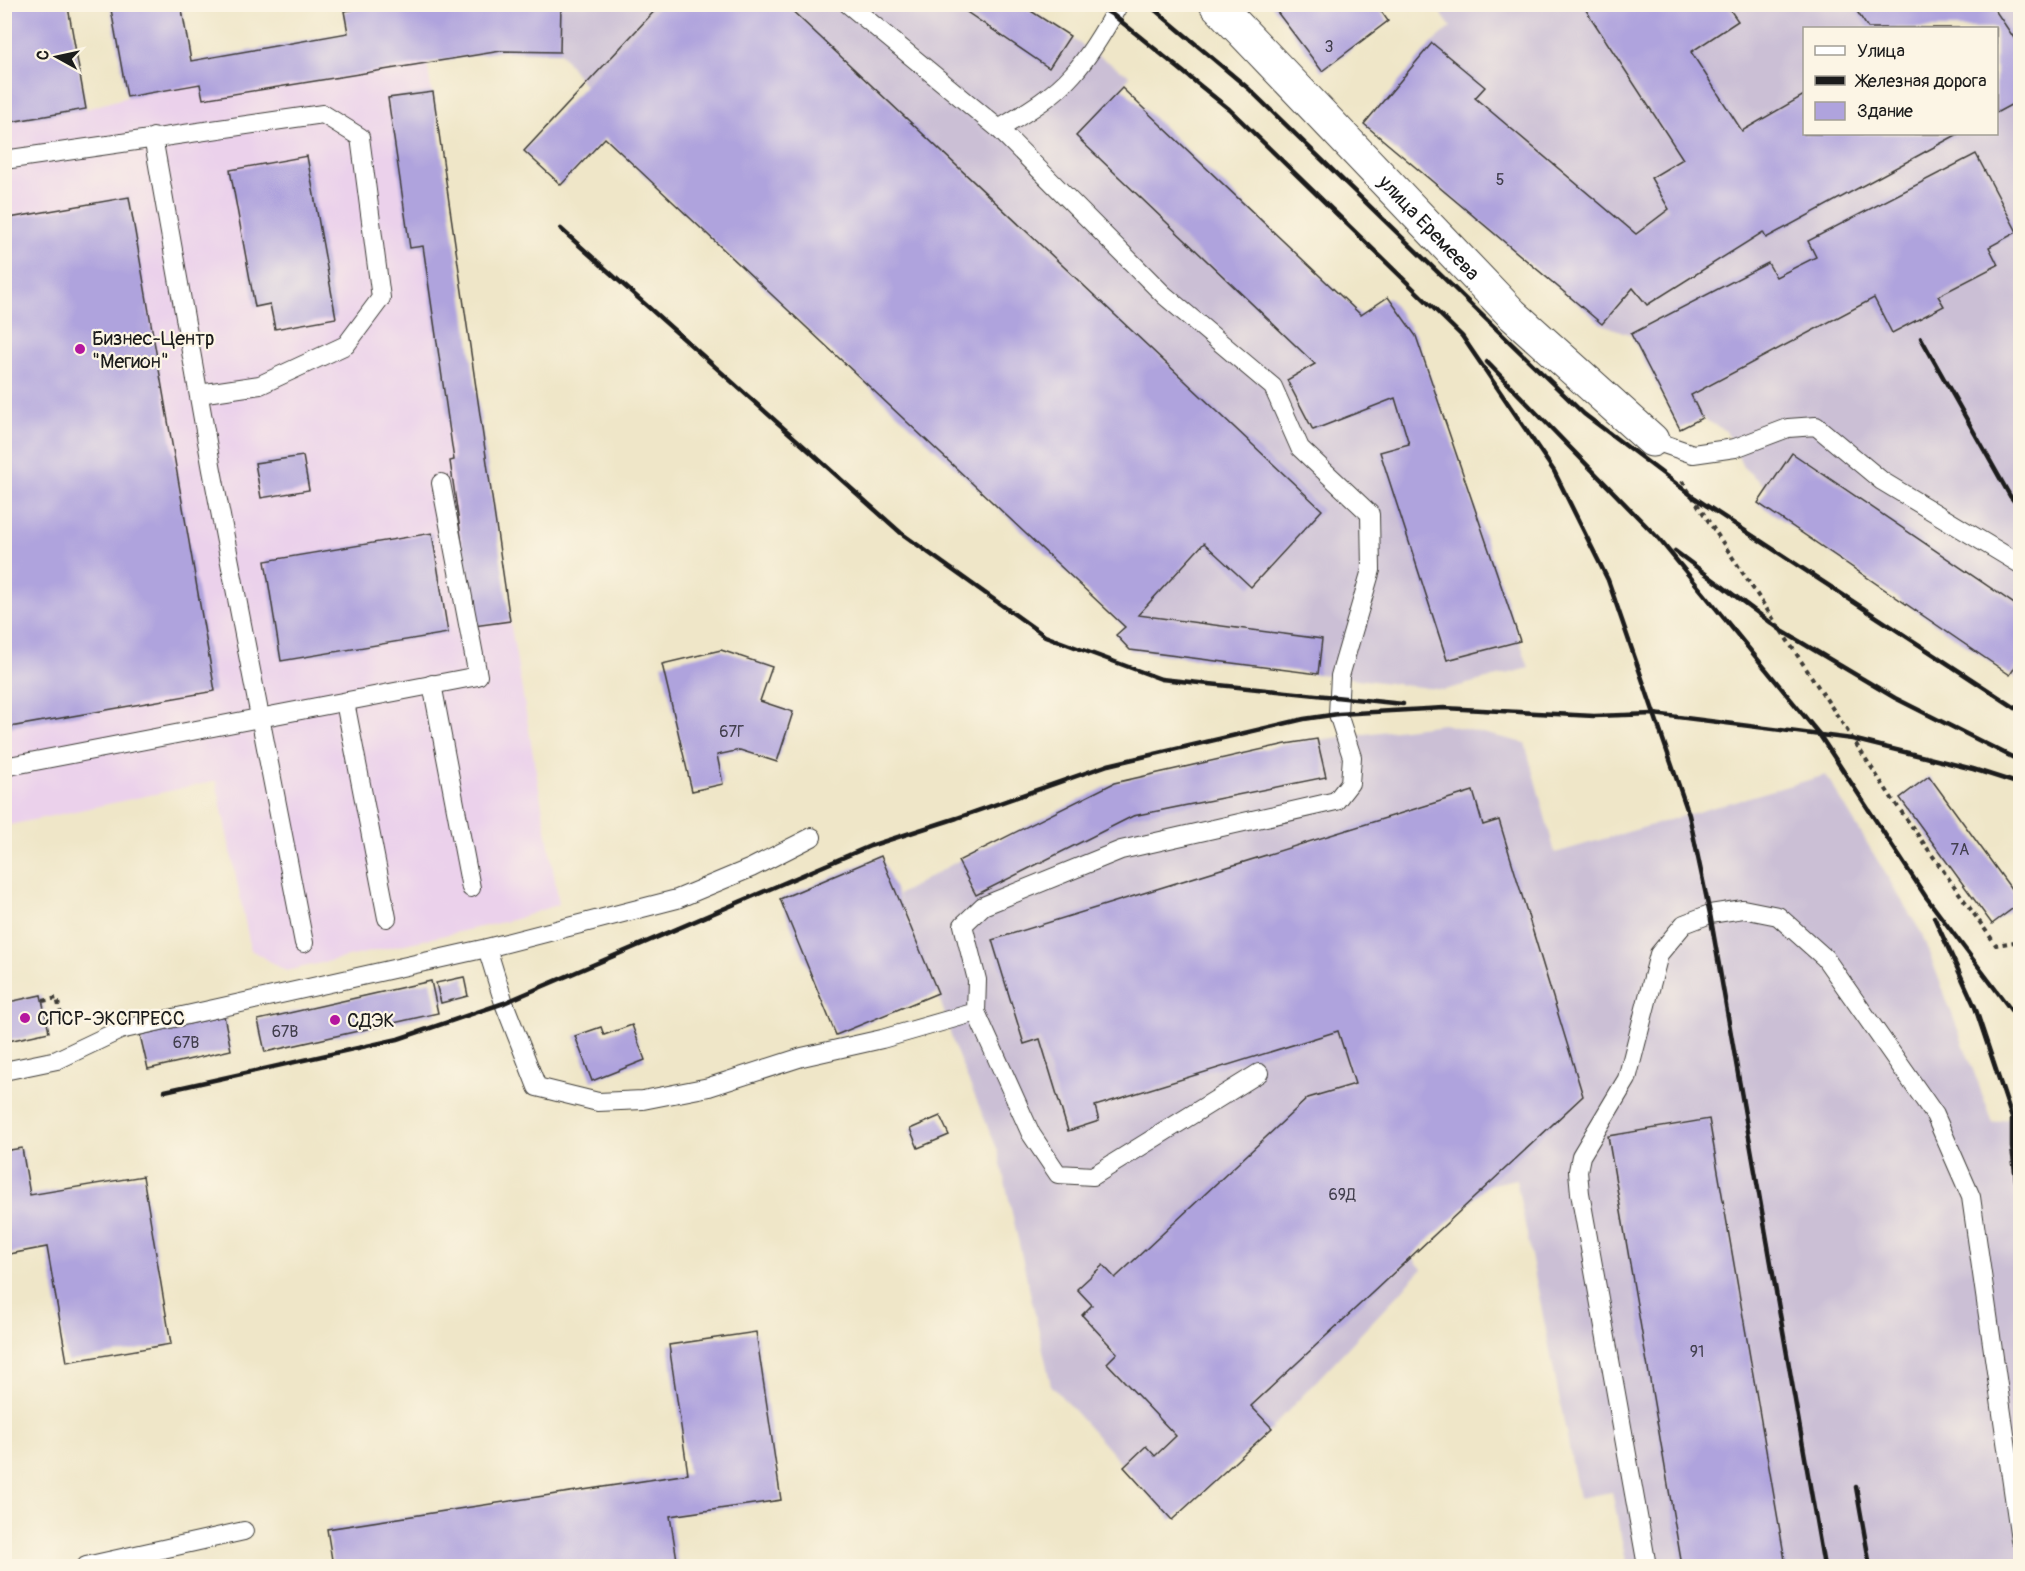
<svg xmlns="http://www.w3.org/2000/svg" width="2025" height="1571" font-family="Pangolin,sans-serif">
<rect width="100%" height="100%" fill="#fcf5e5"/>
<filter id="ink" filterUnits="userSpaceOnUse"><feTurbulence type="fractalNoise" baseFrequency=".0167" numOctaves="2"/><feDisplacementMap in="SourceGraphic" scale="12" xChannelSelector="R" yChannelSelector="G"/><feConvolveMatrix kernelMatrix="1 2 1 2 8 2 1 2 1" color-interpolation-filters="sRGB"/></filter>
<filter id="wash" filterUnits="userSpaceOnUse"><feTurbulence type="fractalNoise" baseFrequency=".008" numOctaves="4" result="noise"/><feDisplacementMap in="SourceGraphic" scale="24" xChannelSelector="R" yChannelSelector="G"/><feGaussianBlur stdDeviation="1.35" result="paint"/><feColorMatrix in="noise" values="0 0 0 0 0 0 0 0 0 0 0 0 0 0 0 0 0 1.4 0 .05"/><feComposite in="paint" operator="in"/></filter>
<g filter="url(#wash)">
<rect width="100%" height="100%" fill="#efe6c8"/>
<!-- built -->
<path fill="#ebd1eb" d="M427 62 510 621 559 904 516 919 286 971 251 950 216 781 5 826V123L86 109 127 97 200 84 203 99Z"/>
<!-- industrial -->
<g fill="#cbbfd5" fill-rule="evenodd">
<path d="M561 5H1020L1130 76 1122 88 1361 315 1388 297 1416 336 1529 668 1444 690 1130 650 1116 635 1124 627 605 138 561 185 524 151 585 86 560 52Z"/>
<path d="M1448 5H2020V681L1758 503 1768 489 1743 467 1726 431 1702 418 1680 429 1631 335 1602 324 1364 124 1432 43 1451 27 1439 11ZM1804 28H1996V134H1804Z"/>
<path d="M1443 724 1525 743 1555 853 1826 775 1922 934 1993 1123 2020 1115V1566H1627L1612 1492 1579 1498 1516 1179 1488 1185 1411 1256 1422 1269 1272 1428 1172 1520 1051 1385 998 1151 955 1049 938 993 898 895 958 861 1114 783 1286 744Z"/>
</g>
<g id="blocks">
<!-- building -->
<g fill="#afa3dd">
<path d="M4 4H75L68 7 86 109 4 123Z"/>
<path d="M110 4H181L191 61 348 33 344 11 387 4H561L560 52 501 51 203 99 200 84 127 97Z"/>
<path d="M661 4H785L1322 510 1251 587 1204 543 1138 615 1322 639 1318 674 1130 650 1116 635 1125 627 605 138 561 185 524 151Z"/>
<path d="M955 4H1020L1070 36 1049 68Z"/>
<path d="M1271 4H1376L1388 21 1322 71Z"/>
<path d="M1582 4H1726L1738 21 1691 52 1742 131 1804 95V134H1958L1766 238 1763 232 1647 305 1633 288 1602 324 1364 124 1432 43 1485 87 1475 98 1636 234 1669 209 1651 178 1683 159Z"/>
<path d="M1852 4H1991L2020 47V100L1996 113V28H1868Z"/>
<path d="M1122 88 1361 315 1388 297 1416 336 1520 641 1447 660 1380 452 1409 444 1395 398 1313 430 1287 380 1315 364 1076 136Z"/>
<path d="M433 92 510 621 474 626 450 461 454 460 423 246 410 248 388 98Z"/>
<path d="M1976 154 2017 232 1989 247 1998 265 1938 296 1944 306 1892 333 1874 298 1691 395 1702 418 1680 429 1631 334 1768 263 1776 277 1816 257 1808 241Z"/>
<path d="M307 156 336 318 275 329 270 304 255 307 230 170Z"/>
<path d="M129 197 215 691 4 728V219Z"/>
<path d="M1792 453 2020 608V659L2010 675 1758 503Z"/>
<path d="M303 456 309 490 261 498 255 463Z"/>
<path d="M432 533 448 633 281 661 265 561Z"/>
<path d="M721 650 772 667 760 701 793 712 777 762 740 750 717 755 723 784 692 791 662 664Z"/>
<path d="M1317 739 1326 777 1133 816 976 895 958 861 1114 783 1286 744Z"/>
<path d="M1929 776 2020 901V903L1992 924 1900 798Z"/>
<path d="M1473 791 1483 825 1499 820 1583 1096 1251 1406 1272 1428 1172 1520 1124 1467 1146 1446 1155 1456 1176 1436 1107 1363 1117 1353 1082 1315 1092 1305 1077 1289 1103 1265 1115 1278 1308 1098 1355 1084 1338 1031 1095 1106 1099 1121 1068 1131 1040 1039 1024 1044 992 940Z"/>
<path d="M881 856 938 993 836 1035 780 899Z"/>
<path d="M464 977 468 996 441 1003 436 983Z"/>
<path d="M431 981 438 1013 265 1052 258 1020Z"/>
<path d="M41 995 49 1032 4 1042V1003Z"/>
<path d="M224 1016 231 1050 148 1069 140 1035Z"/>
<path d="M632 1025 645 1060 592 1081 575 1036 601 1027 604 1035Z"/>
<path d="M940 1116 949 1135 918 1148 910 1129Z"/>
<path d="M1709 1119 1786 1566H1682L1608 1136Z"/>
<path d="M22 1148 30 1195 143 1176 171 1344 67 1362 47 1247 4 1255V1151Z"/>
<path d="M756 1332 781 1500 670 1516 678 1566H333L327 1529 688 1474 669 1345Z"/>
</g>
</g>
</g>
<g filter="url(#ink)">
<use href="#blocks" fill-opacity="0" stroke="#3c3a36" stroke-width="1.5"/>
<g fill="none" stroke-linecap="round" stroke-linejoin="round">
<!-- lane casing -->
<g stroke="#3c3a36" stroke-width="20">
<g id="lane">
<path d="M999 129C1025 113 1053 97 1073 74 1091 54 1106 28 1119 4"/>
<path d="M153 137 212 470 304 943"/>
<path d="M4 160 323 114 360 137 381 298 346 345 260 385 199 394"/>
<path d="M1652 440 1693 454 1735 448 1788 428 1816 426 1882 481 2020 564"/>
<path d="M432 684 471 888"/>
<path d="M345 702 387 918"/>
<path d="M4 767 478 676 441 483"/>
<path d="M487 948 504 1003 537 1087 598 1102 643 1100 709 1087 802 1057 882 1039 976 1012 977 980 963 925 983 906 1121 850 1336 801 1350 783 1352 757 1338 714 1340 676 1371 570 1370 514 1300 448 1273 387 1164 295 999 129 848 4"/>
<path d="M976 1012 1031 1134 1058 1174 1093 1176 1259 1073"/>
<path d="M4 1071 57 1060 120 1030 487 948 677 899 751 868 812 837"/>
<path d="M86 1566 244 1531"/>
<path d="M1647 1566 1580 1193 1578 1171 1581 1156 1627 1079 1659 954 1684 924 1710 914 1743 909 1778 916 1825 958 1935 1115 1971 1197 2020 1539"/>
</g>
</g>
<!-- street casing -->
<g stroke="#3c3a36" stroke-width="35">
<g id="street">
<path id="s1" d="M1216 4 1512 314 1652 440"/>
</g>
</g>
<!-- path -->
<g stroke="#3c3a36" stroke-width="4" stroke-dasharray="4.5 4.5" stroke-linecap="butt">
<path d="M1682 481 1893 800 1996 945 2020 941"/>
<path d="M43 1001 57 998 64 1027"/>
</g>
<!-- lane -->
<use href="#lane" stroke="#fff" stroke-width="18"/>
<!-- street -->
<use href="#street" stroke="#fff" stroke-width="33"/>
<!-- rail -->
<g stroke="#1c1c1c" stroke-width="4.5">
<path d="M1095 4 1113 15 1229 109 1462 336 1554 471 1608 580 1689 815 1710 914 1824 1566"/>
<path d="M1148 4 1249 89 1584 414 1695 498 2020 711"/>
<path d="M561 229 901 533 1045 636 1161 679 1403 704"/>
<path d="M1921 338 2010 496 2020 508"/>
<path d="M1487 362 1659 539 1819 734 1926 897 2020 1022"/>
<path d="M1675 551 1782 631 1895 698 2020 761"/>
<path d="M1934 917 1975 1007 2012 1118V1147L2020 1214"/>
<path d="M165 1091 398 1039 504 1003 870 846 957 818 1108 765 1304 719 1338 714 1444 708 1594 716 1654 714 1852 739 1973 769 2020 784"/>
<path d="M1856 1487 1870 1566"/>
</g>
</g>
</g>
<!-- markers -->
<g fill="#b5179e" stroke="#fcf5e5" stroke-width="2">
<circle cx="80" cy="349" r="6"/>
<circle cx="25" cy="1018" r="6"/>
<circle cx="335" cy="1020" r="6"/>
</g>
<g text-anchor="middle" stroke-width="4.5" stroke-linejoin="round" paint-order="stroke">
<!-- number labels -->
<g font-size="16" fill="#413e4c">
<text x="1329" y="52">3</text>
<text x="1500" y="185">5</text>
<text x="732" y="737">67Г</text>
<text x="1960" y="855">7А</text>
<text x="285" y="1037">67В</text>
<text x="186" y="1048">67В</text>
<text x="1342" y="1200">69Д</text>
<text x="1697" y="1357">91</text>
</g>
<!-- street labels -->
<g font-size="20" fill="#1c1c1c" stroke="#fcf5e5">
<text dy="7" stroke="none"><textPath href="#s1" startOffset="309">улица Еремеева</textPath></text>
</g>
<!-- poi labels -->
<g font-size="20" fill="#1c1c1c" stroke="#fcf5e5" text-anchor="start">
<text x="92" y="345">Бизнес-Центр<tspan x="92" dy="23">"Мегион"</tspan></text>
<text x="37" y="1025">СПСР-ЭКСПРЕСС</text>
<text x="347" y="1027">СДЭК</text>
</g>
</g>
<!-- margin -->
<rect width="2025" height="1571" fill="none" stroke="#fcf5e5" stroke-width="24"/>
<!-- legend -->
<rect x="1803" y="27" width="195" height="108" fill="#fcf5e5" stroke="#a29e95" stroke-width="1.5"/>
<rect x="1815" y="46" width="30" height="9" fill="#ffffff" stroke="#a29e95" stroke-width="1.5"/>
<text x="1857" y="57" font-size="18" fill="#1c1c1c">Улица</text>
<rect x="1815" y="76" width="30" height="9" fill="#1c1c1c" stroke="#a29e95" stroke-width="1.5"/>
<text x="1857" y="87" font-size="18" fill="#1c1c1c">Железная дорога</text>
<rect x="1815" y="102" width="30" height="18" fill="#afa3dd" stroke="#a29e95" stroke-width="1.5"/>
<text x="1857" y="117" font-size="18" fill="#1c1c1c">Здание</text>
<!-- north arrow -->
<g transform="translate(57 57) rotate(278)" stroke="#fcf5e5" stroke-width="4.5" paint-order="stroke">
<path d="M0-4.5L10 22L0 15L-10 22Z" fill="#1c1c1c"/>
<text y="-9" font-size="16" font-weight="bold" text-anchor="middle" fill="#1c1c1c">С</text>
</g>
</svg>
